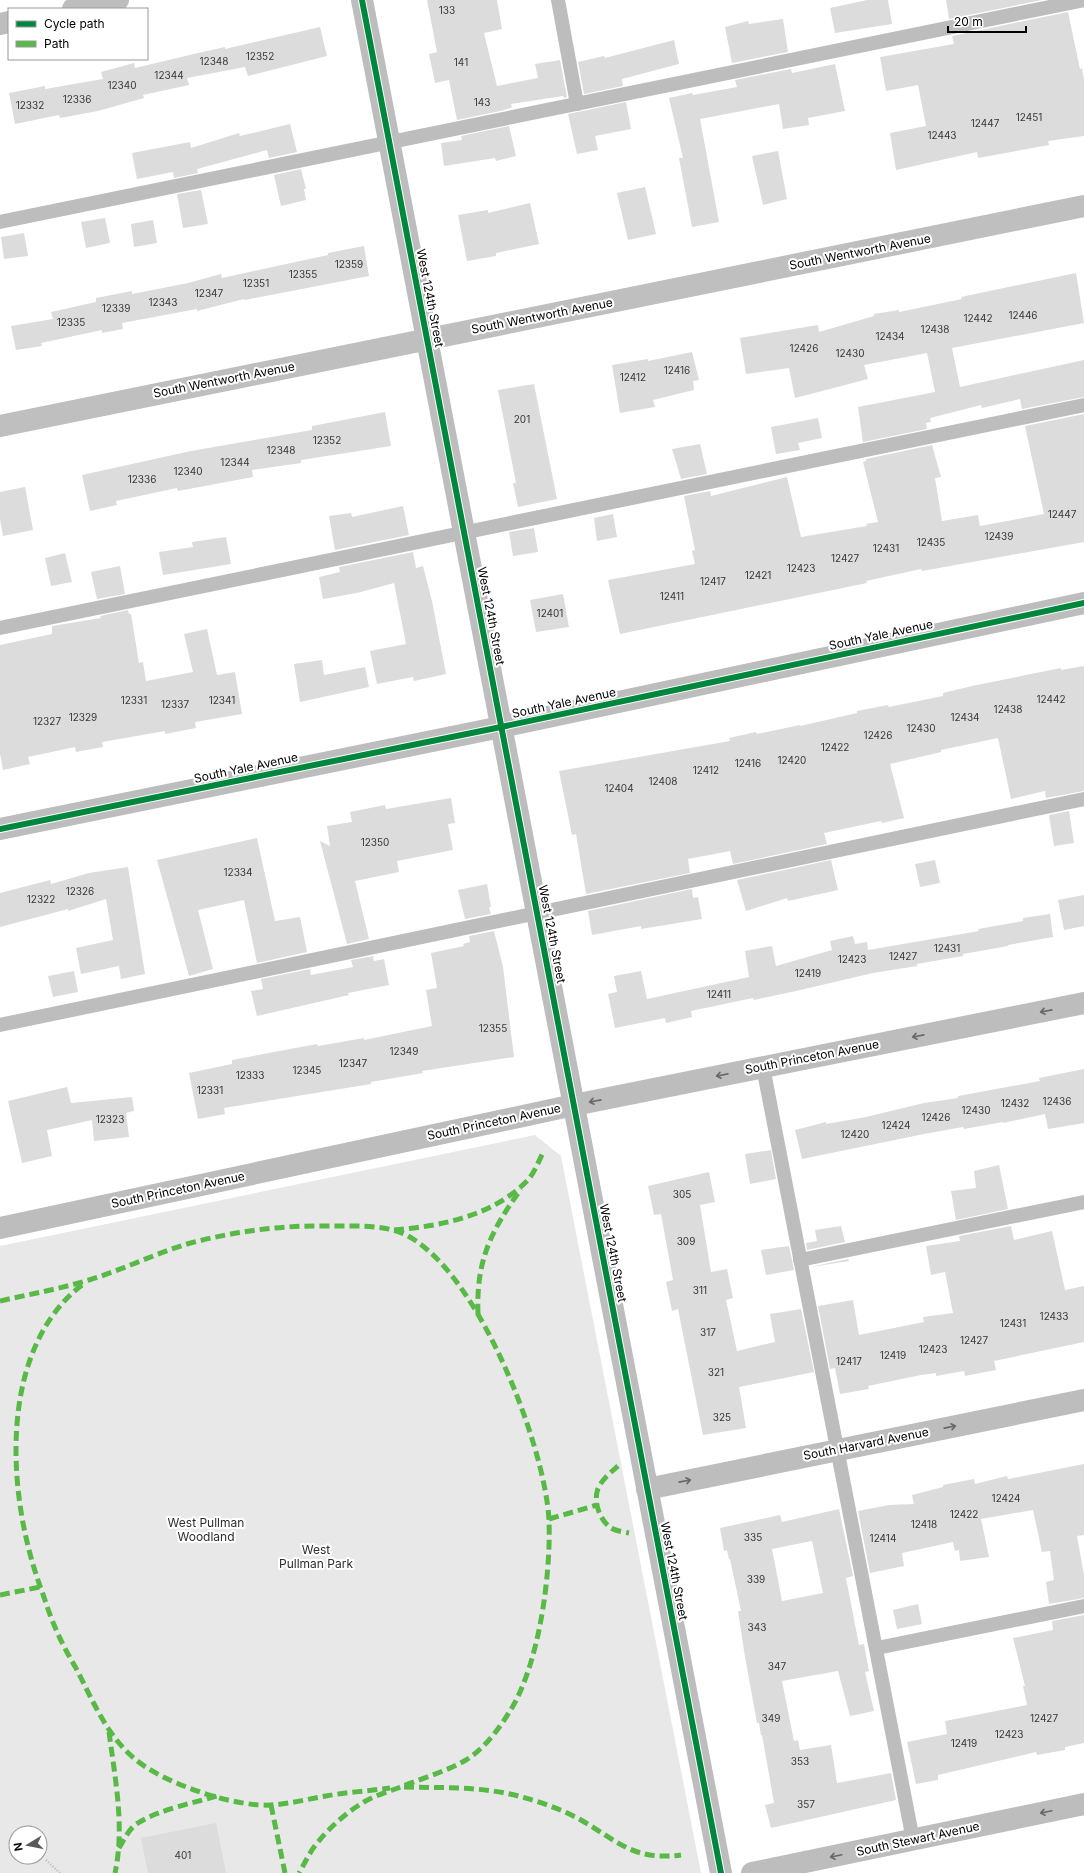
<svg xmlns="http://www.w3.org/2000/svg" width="1084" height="1873" font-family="Inter,sans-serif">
<rect width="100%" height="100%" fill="#fff"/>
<!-- green -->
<path fill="#e8e8e8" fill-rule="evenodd" d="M535 1135 561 1156 701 1873H0V1246ZM16 1833H40V1857H16Z"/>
<!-- building -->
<g fill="#dcdcdc" fill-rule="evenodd">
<path d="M427 0H497L502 29 484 33 497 86 538 78 535 64 560 60 567 97 564 98 563 96 511 104 512 107 505 110 457 120 449 80 435 83 429 54 437 52Z"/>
<path d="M867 0H888L892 24 835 33 830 8Z"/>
<path d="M946 0H1042L949 19Z"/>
<path d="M1068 12 1080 69 1082 68 1084 80V136L1048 141 1049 145 978 158 977 152 896 170 890 133 926 126 918 85 886 91 880 57 954 44 952 36Z"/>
<path d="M783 19 788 52 732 63 725 27 748 21 749 24Z"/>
<path d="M320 27 327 56 248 76 245 67 187 78 189 85 143 95 144 98 98 111 60 118 59 115 15 124 9 93 45 86V89L103 79 101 72 134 63 135 68 198 53 225 47V49Z"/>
<path d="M674 40 679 64 622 79 623 86 584 94 578 62 604 56 605 58Z"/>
<path d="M835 64 845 111 808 118 809 125 783 129 779 104 700 119 719 222 692 227 679 158H683L669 98 692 93 693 95 737 87 735 80 791 69 792 73Z"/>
<path d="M626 102 631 129 595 136 598 150 577 154 568 114Z"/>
<path d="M290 124 297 152 269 158 267 150 197 169 198 173 174 178 173 172 137 179 132 153 190 142 191 148 239 133 240 136Z"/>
<path d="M509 126 516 156 496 161 495 158 444 166 441 143 462 140 461 136Z"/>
<path d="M778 151 787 199 763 205 752 156Z"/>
<path d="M301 169 306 189H304L306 200 281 206 274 175Z"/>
<path d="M645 187 656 234 628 240 617 193Z"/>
<path d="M201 190 208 224 183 228 177 194Z"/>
<path d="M530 203 539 244 496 253V256L467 261 458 215 488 210V213Z"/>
<path d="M105 218 110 243 86 248 81 222Z"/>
<path d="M153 220 157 243 134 247 131 224Z"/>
<path d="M24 233 28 256 4 259 1 237Z"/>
<path d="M364 246 369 276 245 300 244 299 197 311V309L122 323 123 329 102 333V330L41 343 42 346 16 350 11 326 53 319 51 312 96 302V298L132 291V294L188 283 221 274 222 278 328 255V253Z"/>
<path d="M1076 273 1084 323 952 348 960 387 1084 360V397L1022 409 1020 399 982 408 981 405 930 418 931 422 926 423 927 429 863 442 858 407 935 392 927 353 864 365 868 379 795 398 789 368 746 374 740 338 818 325 819 332 874 316V314L899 310V312L962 299 961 297Z"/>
<path d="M692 352 699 380 693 381 694 390 653 400 655 407 620 413 612 365 648 359V361Z"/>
<path d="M534 384 557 499 518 507 513 483H516L498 390Z"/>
<path d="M385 412 391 446 301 460V463L252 470 253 477 178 491 177 488 116 501 117 505 90 511 82 475 191 451 312 430V426Z"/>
<path d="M1084 414V542L950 566 922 571 921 569 866 581 867 583 620 634 608 580 695 564 692 551 695 550 684 496 710 491 711 496 787 477 801 537 867 526 866 524 878 522 863 462 866 461V459L932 445 941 477 935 478 942 521 978 515 980 526 1044 514 1025 426Z"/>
<path d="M818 418 822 438 798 443 800 450 776 454 771 427Z"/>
<path d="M700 444 707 474 681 479 672 449Z"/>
<path d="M25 487 33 530 3 536 0 519V492Z"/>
<path d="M403 506 409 535 335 550 329 516 351 513 352 517Z"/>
<path d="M613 514 617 537 597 541 594 518Z"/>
<path d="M534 528 538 552 513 556 509 532Z"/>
<path d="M226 537 231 564 163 575 159 552 193 547 192 542Z"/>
<path d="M413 552 416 568 423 566 432 601 446 674 414 681 413 677 377 684 370 651 406 644 394 583 357 593 323 599 319 577 340 572 339 567Z"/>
<path d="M65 553 72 582 51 586 45 558Z"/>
<path d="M120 566 125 594 97 599 91 572Z"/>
<path d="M563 594 569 627 536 632 530 600Z"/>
<path d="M128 610 129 614H131L139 663 143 662 146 681 193 672 184 634 207 629 217 675 235 672 242 714 195 722 196 728 165 734V731L102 742 103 747 76 752 75 747 28 757 30 764 3 770 0 754V645L52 634V626L101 618 100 616Z"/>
<path d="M322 660 324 675 365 667 369 687 300 702 294 664Z"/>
<path d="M1084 666V791L1046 798 1045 791 1011 799 998 738 941 750V752L890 764 904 818 882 823 881 821 824 833 827 844 733 864 730 851 688 859 690 873 586 894 576 834 572 835 559 771 730 741 729 738 756 732 757 734 800 725V726L857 713V711L888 705 889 707 943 696V693L972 686 1061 668V670Z"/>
<path d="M451 798 455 823 448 824 453 850 397 861 399 872 355 881 369 939 347 944 320 841 330 846 327 826 352 822 350 812 385 805 386 809Z"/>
<path d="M1069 811 1074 843 1054 846 1049 815Z"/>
<path d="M257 838 275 921 300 917 307 952 257 963 244 900 198 910 213 969 189 976 157 860Z"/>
<path d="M831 860 838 890 788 901 787 898 746 911 737 880Z"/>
<path d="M935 860 940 883 920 887 915 864Z"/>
<path d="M128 867 145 974 121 979 119 966 81 974 76 948 113 940 106 899 68 911V909L0 927V893L50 880 51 884 89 873Z"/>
<path d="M487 884 491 907H489L491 914 465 919 458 890Z"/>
<path d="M692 889 693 898 698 897 702 919 641 929V926L592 935 588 911Z"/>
<path d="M1084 895V926L1064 930 1058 900Z"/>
<path d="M1050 914 1053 937 1008 945V946L963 954V956L917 964V966L873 973 796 991 754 1000 753 998 691 1011 692 1017 666 1023 665 1018 615 1028 608 994 617 992 614 976 641 971 647 999 749 977 745 951 772 946 776 966 832 950 830 941 853 936 855 944 867 942 868 950 979 931 978 929 1023 921V918Z"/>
<path d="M494 931 503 967 514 1057 422 1071 423 1073 371 1082V1084L224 1108 225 1114 198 1119 189 1073 232 1064V1060L317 1044 318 1046 364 1038V1040L432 1026 426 990 437 988 431 953 464 946 463 944 470 942 469 936Z"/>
<path d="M373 956 374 961 384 959 389 985 348 993 349 995 257 1016 251 991 263 989 261 979 310 969 311 975 353 967 351 960Z"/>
<path d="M74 971 78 992 53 997 48 976Z"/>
<path d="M1084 1069V1123L1048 1129 1045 1114 1003 1123V1122L964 1129 963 1127 924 1134 802 1159 795 1130 826 1122V1124L866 1117 924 1103 958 1098V1096L1040 1081 1039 1078Z"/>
<path d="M67 1087 71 1103 132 1097 134 1111 126 1113 129 1137 94 1141 92 1120 47 1130 52 1156 22 1163 8 1101Z"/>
<path d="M771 1150 776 1179 750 1184 745 1154Z"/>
<path d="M999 1165 1008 1209 956 1220 951 1191 976 1188 974 1171Z"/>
<path d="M709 1172 715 1202 700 1205 711 1272 727 1269 733 1298 726 1300 737 1351 775 1342 770 1314 801 1309 814 1372 739 1387 746 1428 703 1435 678 1309 672 1311 666 1282 673 1280 661 1214 654 1215 648 1186Z"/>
<path d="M841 1226 845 1242 807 1250 806 1243 817 1241 815 1230Z"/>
<path d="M1011 1226 1014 1240 1052 1231 1065 1290 1084 1286V1342L994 1361 996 1370 965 1376 964 1371 936 1376V1373L921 1375 868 1386 869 1389 840 1394 835 1368 830 1369 818 1306 853 1300 859 1335 924 1322 923 1317 953 1313 945 1272 931 1275 926 1246 960 1241 959 1236Z"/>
<path d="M789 1246 794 1270 766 1275 761 1250Z"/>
<path d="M848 1259 849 1261 811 1267H810Z"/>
<path d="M1084 1464V1535L1077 1536 1084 1575V1598L1049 1604 1046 1582 1054 1580 1050 1551 1042 1552 1033 1510 981 1519 989 1557 960 1561 959 1550 955 1551 953 1542 902 1553 904 1566 870 1573 858 1511 889 1505 914 1504 912 1495 943 1487V1485L974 1479 975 1484 1007 1476 1008 1479Z"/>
<path d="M839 1509 853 1576 846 1578 859 1645 864 1644 869 1671 865 1672 874 1711 850 1716 838 1671 782 1681 794 1741 798 1740 800 1750 831 1745 837 1783 891 1773 896 1800 771 1828 765 1805 774 1803 762 1735H761L759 1723H757L745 1657 738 1611H741L730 1559H729L727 1550 724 1551 720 1528 780 1515 782 1522ZM812 1541 823 1593 782 1601 772 1549Z"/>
<path d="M918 1604 922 1624 897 1629 893 1610Z"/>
<path d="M1084 1615V1743L1065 1747V1750L1037 1755 1036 1752 938 1775V1780L916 1784 907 1742 947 1734 945 1721 1027 1705 1023 1686H1025L1013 1638 1053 1630 1052 1621Z"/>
<path d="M216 1823 226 1873H148L141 1838Z"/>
</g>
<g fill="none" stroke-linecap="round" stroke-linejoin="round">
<!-- path -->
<path stroke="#b8b8b8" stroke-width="2.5" stroke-dasharray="1 2" stroke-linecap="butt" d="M46 1860 60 1873"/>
<!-- lane -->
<g stroke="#bdbdbd" stroke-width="14">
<path d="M558 0 577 104"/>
<path d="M0 222 1084 0"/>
<path d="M0 628 1084 405"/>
<path d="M0 1025 1084 799"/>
<path d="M763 1067 913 1840"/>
<path d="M800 1260 1084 1202"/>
<path d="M877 1648 1084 1606"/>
</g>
<!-- street -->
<g stroke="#bdbdbd" stroke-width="22">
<path d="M362 0 721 1873"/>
<path d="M73 9 118 0"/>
<path d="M0 24 9 22"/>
<path d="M0 829 501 727 1084 603"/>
<path d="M0 1228 574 1105 1084 1003"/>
<path d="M647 1489 1084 1400"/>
<path d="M752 1873 1084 1804"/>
</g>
<!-- secondary -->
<path stroke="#bfbfbf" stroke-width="22" d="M0 426 1084 206"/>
<!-- quiet -->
<g stroke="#58b947" stroke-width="5" stroke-dasharray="10 5" stroke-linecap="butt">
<path d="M394 1230C442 1226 493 1216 528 1180 535 1172 539 1160 544 1151"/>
<path d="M82 1285C0 1348 5 1488 40 1586 45 1599 49 1614 55 1627 61 1642 69 1656 77 1670 96 1707 111 1746 149 1769 178 1787 236 1807 271 1805 289 1804 308 1799 326 1796 347 1792 369 1791 390 1788"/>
<path d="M0 1301C30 1294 60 1289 89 1280 122 1270 154 1254 187 1244 235 1231 282 1225 332 1226 351 1226 373 1225 393 1230 472 1251 546 1446 549 1521 551 1575 539 1665 510 1711 499 1729 484 1749 466 1760 445 1772 420 1779 398 1788 387 1792 374 1796 364 1802 347 1812 330 1827 318 1842 310 1851 305 1863 299 1873"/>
<path d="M478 1314C476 1260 491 1231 521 1189"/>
<path d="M618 1466C610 1473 599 1482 597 1492 594 1505 601 1521 611 1528 616 1531 624 1532 629 1533"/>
<path d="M549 1519 597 1505"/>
<path d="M0 1595 40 1587"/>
<path d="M109 1732C115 1778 125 1827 115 1873"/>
<path d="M404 1787C443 1788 483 1786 522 1797 541 1802 563 1810 581 1820 619 1842 634 1861 681 1855"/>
<path d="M271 1805 285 1873"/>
<path d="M119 1848C124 1840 129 1828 138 1823 158 1810 193 1803 217 1796"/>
</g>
<!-- cycleway casing -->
<g stroke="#fff" stroke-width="8">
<g id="cycleway">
<path d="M362 0 721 1873"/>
<path d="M0 829 501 727 1084 603"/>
</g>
</g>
<!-- cycleway -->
<use href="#cycleway" stroke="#00873e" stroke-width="6"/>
</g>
<!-- one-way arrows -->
<defs><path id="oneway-shaft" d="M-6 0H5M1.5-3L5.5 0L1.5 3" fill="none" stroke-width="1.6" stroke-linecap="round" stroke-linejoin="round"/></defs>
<g stroke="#686868">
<use href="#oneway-shaft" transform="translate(1046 1011) rotate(169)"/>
<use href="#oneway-shaft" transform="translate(918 1036) rotate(169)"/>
<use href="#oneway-shaft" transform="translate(722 1075) rotate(169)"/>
<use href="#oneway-shaft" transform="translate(595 1101) rotate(169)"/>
<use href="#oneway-shaft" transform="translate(950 1427) rotate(-11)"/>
<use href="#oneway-shaft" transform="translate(685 1481) rotate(-11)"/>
<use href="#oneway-shaft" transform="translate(1046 1812) rotate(168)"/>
<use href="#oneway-shaft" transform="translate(836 1856) rotate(168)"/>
</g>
<g text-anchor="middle" stroke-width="4" stroke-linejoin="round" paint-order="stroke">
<!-- number labels -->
<g font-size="10" fill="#373737">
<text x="447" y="14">133</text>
<text x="260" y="60">12352</text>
<text x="214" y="65">12348</text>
<text x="461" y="66">141</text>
<text x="169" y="79">12344</text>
<text x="122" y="89">12340</text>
<text x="77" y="103">12336</text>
<text x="482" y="106">143</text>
<text x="30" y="109">12332</text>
<text x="1029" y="121">12451</text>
<text x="985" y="127">12447</text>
<text x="942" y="139">12443</text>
<text x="349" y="268">12359</text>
<text x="303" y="278">12355</text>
<text x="256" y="287">12351</text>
<text x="209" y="297">12347</text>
<text x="163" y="306">12343</text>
<text x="116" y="312">12339</text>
<text x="1023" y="319">12446</text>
<text x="978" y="322">12442</text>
<text x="71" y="326">12335</text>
<text x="935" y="333">12438</text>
<text x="890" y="340">12434</text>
<text x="804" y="352">12426</text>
<text x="850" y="357">12430</text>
<text x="677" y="374">12416</text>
<text x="633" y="381">12412</text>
<text x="522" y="423">201</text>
<text x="327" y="444">12352</text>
<text x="281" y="454">12348</text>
<text x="235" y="466">12344</text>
<text x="188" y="475">12340</text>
<text x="142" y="483">12336</text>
<text x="1062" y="518">12447</text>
<text x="999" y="540">12439</text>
<text x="931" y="546">12435</text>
<text x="886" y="552">12431</text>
<text x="845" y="562">12427</text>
<text x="801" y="572">12423</text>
<text x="758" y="579">12421</text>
<text x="713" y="585">12417</text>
<text x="672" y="600">12411</text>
<text x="550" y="617">12401</text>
<text x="1051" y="703">12442</text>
<text x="134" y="704">12331</text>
<text x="222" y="704">12341</text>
<text x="175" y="708">12337</text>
<text x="1008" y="713">12438</text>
<text x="83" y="721">12329</text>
<text x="965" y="721">12434</text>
<text x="47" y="725">12327</text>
<text x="921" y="732">12430</text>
<text x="878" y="739">12426</text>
<text x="835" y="751">12422</text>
<text x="792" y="764">12420</text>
<text x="748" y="767">12416</text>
<text x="706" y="774">12412</text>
<text x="663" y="785">12408</text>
<text x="619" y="792">12404</text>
<text x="375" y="846">12350</text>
<text x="238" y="876">12334</text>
<text x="80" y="895">12326</text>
<text x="41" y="903">12322</text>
<text x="947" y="952">12431</text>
<text x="903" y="960">12427</text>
<text x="852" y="963">12423</text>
<text x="808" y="977">12419</text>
<text x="719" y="998">12411</text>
<text x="493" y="1032">12355</text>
<text x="404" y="1055">12349</text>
<text x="353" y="1067">12347</text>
<text x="307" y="1074">12345</text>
<text x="250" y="1079">12333</text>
<text x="210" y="1094">12331</text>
<text x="1057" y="1105">12436</text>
<text x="1015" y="1107">12432</text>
<text x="976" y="1114">12430</text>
<text x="936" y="1121">12426</text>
<text x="110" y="1123">12323</text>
<text x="896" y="1129">12424</text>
<text x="855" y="1138">12420</text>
<text x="682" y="1198">305</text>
<text x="686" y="1245">309</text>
<text x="700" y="1294">311</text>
<text x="1054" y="1320">12433</text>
<text x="1013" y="1327">12431</text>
<text x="708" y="1336">317</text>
<text x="974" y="1344">12427</text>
<text x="933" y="1353">12423</text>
<text x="893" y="1359">12419</text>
<text x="849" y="1365">12417</text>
<text x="716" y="1376">321</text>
<text x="722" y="1421">325</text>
<text x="1006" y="1502">12424</text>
<text x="964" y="1518">12422</text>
<text x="924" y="1528">12418</text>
<text x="753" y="1541">335</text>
<text x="883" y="1542">12414</text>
<text x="756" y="1583">339</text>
<text x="757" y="1631">343</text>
<text x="777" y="1670">347</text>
<text x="771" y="1722">349</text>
<text x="1044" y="1722">12427</text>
<text x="1009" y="1738">12423</text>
<text x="964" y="1747">12419</text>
<text x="800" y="1765">353</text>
<text x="806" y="1808">357</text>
<text x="183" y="1859">401</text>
</g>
<!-- street labels -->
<g font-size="12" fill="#000" stroke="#fff">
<text transform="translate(860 252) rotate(-11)" y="4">South Wentworth Avenue</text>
<text transform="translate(430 298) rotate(79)" y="4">West 124th Street</text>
<text transform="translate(542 316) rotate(-11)" y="4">South Wentworth Avenue</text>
<text transform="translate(224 380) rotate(-11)" y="4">South Wentworth Avenue</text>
<text transform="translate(491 616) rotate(79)" y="4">West 124th Street</text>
<text transform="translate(881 635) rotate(-12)" y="4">South Yale Avenue</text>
<text transform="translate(564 703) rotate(-12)" y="4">South Yale Avenue</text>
<text transform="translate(246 768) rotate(-12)" y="4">South Yale Avenue</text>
<text transform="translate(552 934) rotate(79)" y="4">West 124th Street</text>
<text transform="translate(812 1057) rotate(-11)" y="4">South Princeton Avenue</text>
<text transform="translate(494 1122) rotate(-12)" y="4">South Princeton Avenue</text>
<text transform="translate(178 1190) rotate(-12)" y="4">South Princeton Avenue</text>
<text transform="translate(613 1253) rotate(79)" y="4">West 124th Street</text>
<text transform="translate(866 1444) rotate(-11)" y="4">South Harvard Avenue</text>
<text transform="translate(674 1571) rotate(79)" y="4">West 124th Street</text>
<text transform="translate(918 1839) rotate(-12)" y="4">South Stewart Avenue</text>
</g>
<!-- park labels -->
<g font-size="12" fill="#2d2d2d" stroke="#fff">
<text x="206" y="1527">West Pullman<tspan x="206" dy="14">Woodland</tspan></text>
<text x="316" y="1554">West<tspan x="316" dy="14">Pullman Park</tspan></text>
</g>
</g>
<!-- legend -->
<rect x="8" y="8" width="140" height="52" fill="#ffffff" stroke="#999999"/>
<rect x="16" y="21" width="20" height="6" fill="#00873e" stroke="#999999"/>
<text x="44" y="28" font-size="12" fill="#000000">Cycle path</text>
<rect x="16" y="41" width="20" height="6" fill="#58b947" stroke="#999999"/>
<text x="44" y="48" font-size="12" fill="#000000">Path</text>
<!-- north arrow -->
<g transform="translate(28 1845) rotate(260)"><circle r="19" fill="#ffffff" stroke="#999999"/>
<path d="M0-3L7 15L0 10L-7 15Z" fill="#595959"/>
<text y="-6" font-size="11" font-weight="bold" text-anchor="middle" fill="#000000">N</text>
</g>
<!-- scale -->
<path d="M948 26v6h78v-6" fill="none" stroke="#000000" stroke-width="2"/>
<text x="954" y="26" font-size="12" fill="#000000" stroke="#ffffff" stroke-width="3" paint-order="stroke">20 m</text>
</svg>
